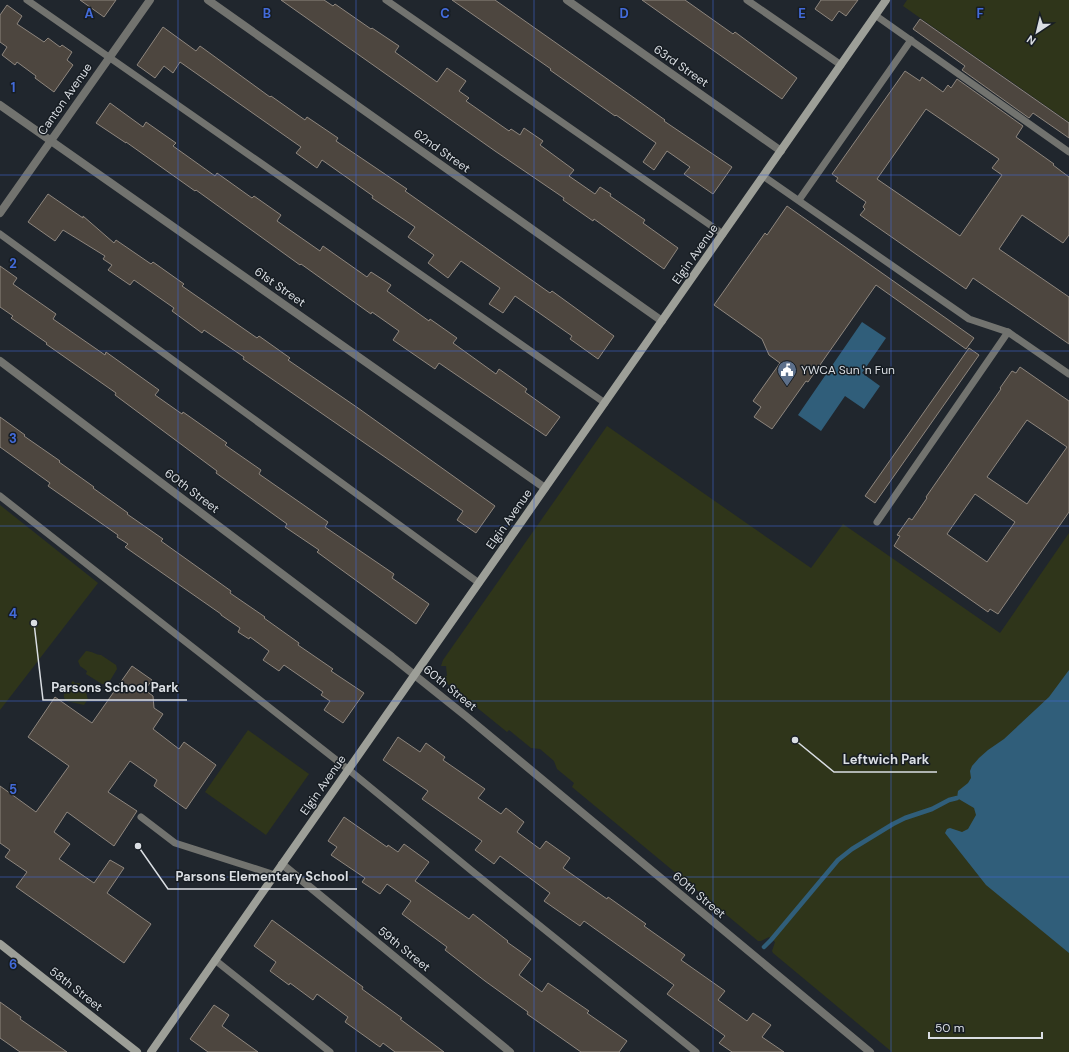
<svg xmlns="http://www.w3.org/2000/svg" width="1069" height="1052" font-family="'DM Sans',sans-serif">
<rect width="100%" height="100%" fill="#20262d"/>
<!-- green -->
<g fill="#2f351a">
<path d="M907 0H1069V122L903 6Z"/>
<path d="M607 426 811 568 843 524 1000 633 1069 533V1052H892L773 953 772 951 775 942 769 937 761 941H758L572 787 574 783 557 769 554 761 540 749 531 748 509 730 507 732 443 680 442 677 447 676 446 666H441L443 660Z"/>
<path d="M0 505 98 583 0 710Z"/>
<path d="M86 651C92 651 96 655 101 655L116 665 117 669 108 684H102L86 674 87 671 80 666 78 661Z"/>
<path d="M73 681 75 683C87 682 85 691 88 699L84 705 66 701C60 692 68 691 73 685L71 683Z"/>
<path d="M248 730 309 774 266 835 205 792Z"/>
</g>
<!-- water -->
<g fill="#305e7a">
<path d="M862 322 886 338 862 373 880 386 864 409 845 396 821 431 798 415Z"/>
<path d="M1069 670V953L986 885 945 833 947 829 950 828 962 832 968 829 976 815 974 808 957 798 958 791 968 783 971 778 970 771 972 766 979 758 988 750 1004 739 1049 697Z"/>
</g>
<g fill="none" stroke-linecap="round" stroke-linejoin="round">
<!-- stream -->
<path stroke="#305e7a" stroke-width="4.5" d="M764 947 771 940 838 860 852 849 893 824 905 818 932 809 949 800 957 798"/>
</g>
<!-- building -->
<g fill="#4d463f" stroke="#8e867e" fill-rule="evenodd">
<path d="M80 0H116L104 17Z"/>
<path d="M281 0H324L333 6 335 4 371 29 372 28 399 46 395 52 437 82 447 68 466 81 459 91 469 98 466 101 509 131 511 129 520 135 524 128 543 141 540 145 574 170 569 176 595 194 600 187 611 194 610 196 645 220 643 223 678 248 664 269 594 219 593 221 563 200 564 198 495 151Z"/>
<path d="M452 0H495L630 95 665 120 664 121 732 167 713 194 684 174 690 167 667 151 654 170 643 162 656 143 616 115 615 116 550 70 551 69Z"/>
<path d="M642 0H685L733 34 735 32 797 78 782 99Z"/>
<path d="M821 0H858L846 16 839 11 832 21 815 9Z"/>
<path d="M7 5 22 16 17 24 44 42 48 38 60 47 62 45 72 52 67 60 73 65 54 92 35 78 36 76 17 62 15 65 2 55 7 47 0 42V15Z"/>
<path d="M920 19 1069 123V138L1033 113 1029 118 962 70 965 66 913 29Z"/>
<path d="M163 27 196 51 200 46 270 97 271 96 305 120 307 117 338 138 336 141 407 189 405 191 550 293 552 291 614 336 598 359 570 339 572 336 515 296 503 313 489 304 500 288 461 261 448 278 428 263 434 255 408 237 415 227 372 198 373 196 322 160 317 168 296 153 301 147 180 62 173 73 164 66 155 78 137 65Z"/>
<path d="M905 71 920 81 922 77 943 92 948 85 951 88 957 79 1023 126 1016 137 1054 164 1053 165 1069 177V235L1063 243 1022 215 999 249 1069 297V344L973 278 966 289 860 215 865 209 863 207 866 202 836 181 838 178 832 174ZM926 109 999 159 992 168 1002 175 960 236 877 179Z"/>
<path d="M110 103 143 127 146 122 176 143 173 146 215 176 217 173 252 198 254 196 281 215 277 221 320 251 323 246 367 277 371 272 391 285 387 291 429 321 430 319 457 338 453 343 496 374 499 369 527 389 525 392 560 417 546 436 439 363 435 369 393 340 399 331 372 312 371 314 301 264 300 265 196 190 195 191 126 142V143L96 123Z"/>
<path d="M48 194 83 218V216L114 243 116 240 151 264 153 262 184 284 182 286 257 338 259 336 290 358 288 360 358 408 495 506 476 533 457 520 463 511 243 359 244 357 204 330 202 333 172 311 174 308 134 280 130 285 108 270 112 265 103 259 105 256 63 230 55 241 28 222Z"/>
<path d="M787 206 974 338 966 349 876 285 808 382 806 381 772 429 754 417 761 407 753 401 780 363 769 355 762 339 714 305 765 233 767 235Z"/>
<path d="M0 266 17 278 13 284 56 314 53 319 105 355 106 352 159 390 155 395 182 414 183 412 227 443 225 445 261 470 259 474 328 522 325 527 394 574 392 578 429 604 416 624 317 552 319 550 285 527 287 524 216 473 217 471 115 395 116 393 46 344 47 343 11 318 13 316 0 307Z"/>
<path d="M969 348 979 355 875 503 865 496Z"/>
<path d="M1020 367 1069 401V512L998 614 990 609 988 612 894 546 900 536 897 535 909 518 912 520 927 498 926 497 1001 389 1000 388 1012 371 1016 373ZM1027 420 1067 447 1027 504 987 477ZM975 494 1015 522 987 562 947 534Z"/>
<path d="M0 417 25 435 24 436 60 461 59 462 94 487 93 488 128 513 127 514 163 539 161 541 231 591 230 593 265 617 264 618 299 643 298 645 333 669 331 671 364 693 343 723 324 710 330 701 321 695 323 692 284 665 279 671 263 660 269 651 250 637 249 639 238 632 240 628 221 615V614L125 547 128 544 117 537 118 535 48 486 50 483 0 447Z"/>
<path d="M132 666 152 680 145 690 153 696 154 708 163 714 153 729 179 749 184 742 216 765 186 809 154 786 157 780 130 761 108 792 137 811 114 846 67 812 54 832 70 844 59 859 94 883 110 860 124 868 107 893 151 924 124 963 16 887 27 872 5 857 10 850 0 843V786L36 812 69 766 28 737 55 697 92 723Z"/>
<path d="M398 737 420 752 426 743 445 757 443 760 485 789 478 798 501 814 506 808 524 822 517 832 540 849 546 841 570 858 563 868 607 899 608 897 646 924 644 926 685 955 681 960 725 991 718 1000 747 1021 753 1013 771 1025 762 1037 784 1052H732L719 1043 725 1036 667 994 674 985 584 921 580 926 544 901 550 893 500 856 494 864 475 850 482 841 422 799 428 791 383 760Z"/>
<path d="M344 817 387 847 388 845 398 852 404 844 429 862 415 881 469 919 473 914 508 941 507 942 531 959 519 975 542 992 548 983 589 1011 587 1013 627 1041 619 1052H581L527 1014 528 1012 485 981 445 950 447 947 402 914 411 901 387 884 380 894 362 882 365 878 331 855 337 847 328 841Z"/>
<path d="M272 920 363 987 362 989 402 1018 400 1019 444 1052H395L383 1043 380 1047 345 1022 348 1017 317 994 313 1000 290 983 289 985 270 971 276 962 254 946Z"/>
<path d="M0 1002 21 1017 20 1019 67 1052H20L0 1038Z"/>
<path d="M214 1005 229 1015 222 1026 258 1052H208L190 1039Z"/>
</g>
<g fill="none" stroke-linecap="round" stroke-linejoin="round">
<!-- lane -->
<g stroke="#72736f" stroke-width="7">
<path d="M27 0 605 403"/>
<path d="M386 0 723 234"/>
<path d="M747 0 841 65"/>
<path d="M875 15 1069 152"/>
<path d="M763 176 969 319 1008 332"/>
<path d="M799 200 911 40"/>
<path d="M0 234 479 583"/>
<path d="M0 496 349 770 472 871 696 1052"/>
<path d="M877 522 1008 332 1069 374"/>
<path d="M141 817 175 843 275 875"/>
<path d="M215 960 330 1052"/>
</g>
<!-- street -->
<g stroke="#72736f" stroke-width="8">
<path d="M208 0 662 321"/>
<path d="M567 0 781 151"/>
<path d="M0 105 545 488"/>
<path d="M0 213 150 0"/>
<path d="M0 361 392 657 467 717 870 1052"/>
<path d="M282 864 510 1052"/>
</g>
<!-- secondary -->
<g stroke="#9d9f98" stroke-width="8">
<path d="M0 944 137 1052"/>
<path d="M151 1052 886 0"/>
</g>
</g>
<!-- grid -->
<path fill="none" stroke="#436bda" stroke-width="1" stroke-opacity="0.55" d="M178 0V1052M356 0V1052M534 0V1052M713 0V1052M891 0V1052M0 175H1069M0 351H1069M0 526H1069M0 701H1069M0 877H1069"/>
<!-- icons -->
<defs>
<g id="civic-pin" transform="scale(1)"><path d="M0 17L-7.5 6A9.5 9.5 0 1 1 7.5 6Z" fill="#5c6f8a" stroke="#171d23"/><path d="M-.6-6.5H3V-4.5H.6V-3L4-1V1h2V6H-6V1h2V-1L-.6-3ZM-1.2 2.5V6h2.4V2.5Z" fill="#fff"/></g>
</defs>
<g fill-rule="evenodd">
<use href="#civic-pin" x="787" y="370"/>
</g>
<g text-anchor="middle" stroke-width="3" stroke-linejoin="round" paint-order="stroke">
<!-- street labels -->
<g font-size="12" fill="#dadee3" stroke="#171d23">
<text transform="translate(681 66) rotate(35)" y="4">63rd Street</text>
<text transform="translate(65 99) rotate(-55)" y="4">Canton Avenue</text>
<text transform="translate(442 151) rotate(35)" y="4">62nd Street</text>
<text transform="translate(695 254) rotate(-55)" y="4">Elgin Avenue</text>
<text transform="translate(280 287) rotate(35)" y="4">61st Street</text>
<text transform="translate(192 491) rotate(37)" y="4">60th Street</text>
<text transform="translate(509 519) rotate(-55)" y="4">Elgin Avenue</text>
<text transform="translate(450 688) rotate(39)" y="4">60th Street</text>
<text transform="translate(323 785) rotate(-55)" y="4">Elgin Avenue</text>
<text transform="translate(699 895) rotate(40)" y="4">60th Street</text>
<text transform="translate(404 949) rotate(39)" y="4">59th Street</text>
<text transform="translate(76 989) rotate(38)" y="4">58th Street</text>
</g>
<!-- poi labels -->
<g font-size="12" fill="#dadee3" stroke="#171d23" text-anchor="start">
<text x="801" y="374">YWCA Sun 'n Fun</text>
</g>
</g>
<g font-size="13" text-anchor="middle" font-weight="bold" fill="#436bda" stroke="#171d23" stroke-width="3" stroke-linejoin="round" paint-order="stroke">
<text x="89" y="18">A</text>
<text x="267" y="18">B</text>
<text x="445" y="18">C</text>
<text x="624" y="18">D</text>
<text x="802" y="18">E</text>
<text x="980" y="18">F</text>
<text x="13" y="92">1</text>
<text x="13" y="268">2</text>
<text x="13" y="443">3</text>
<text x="13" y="618">4</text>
<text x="13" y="794">5</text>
<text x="13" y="969">6</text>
</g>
<!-- callouts -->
<path fill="none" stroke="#dadee3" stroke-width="1.5" d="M34 623L43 700H187M795 740L834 772H937M138 846L168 889H357"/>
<g fill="#dadee3" stroke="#171d23" stroke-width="1.5">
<circle cx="34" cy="623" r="4"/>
<circle cx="795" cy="740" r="4"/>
<circle cx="138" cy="846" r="4"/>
</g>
<g font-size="13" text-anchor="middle" font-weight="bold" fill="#dadee3" stroke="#171d23" stroke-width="3" stroke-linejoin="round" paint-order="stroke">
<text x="115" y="692">Parsons School Park</text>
<text x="886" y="764">Leftwich Park</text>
<text x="262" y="881">Parsons Elementary School</text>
</g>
<!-- north arrow -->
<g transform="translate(1037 32) rotate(215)" stroke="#171d23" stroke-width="3" paint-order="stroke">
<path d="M0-3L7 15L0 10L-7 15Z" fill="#dadee3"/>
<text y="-6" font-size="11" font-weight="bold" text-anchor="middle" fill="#dadee3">N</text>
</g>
<!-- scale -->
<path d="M929 1032v6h113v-6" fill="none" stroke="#dadee3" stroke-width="2"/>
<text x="935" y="1032" font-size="12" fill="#dadee3" stroke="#171d23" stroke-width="3" paint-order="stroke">50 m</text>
</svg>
